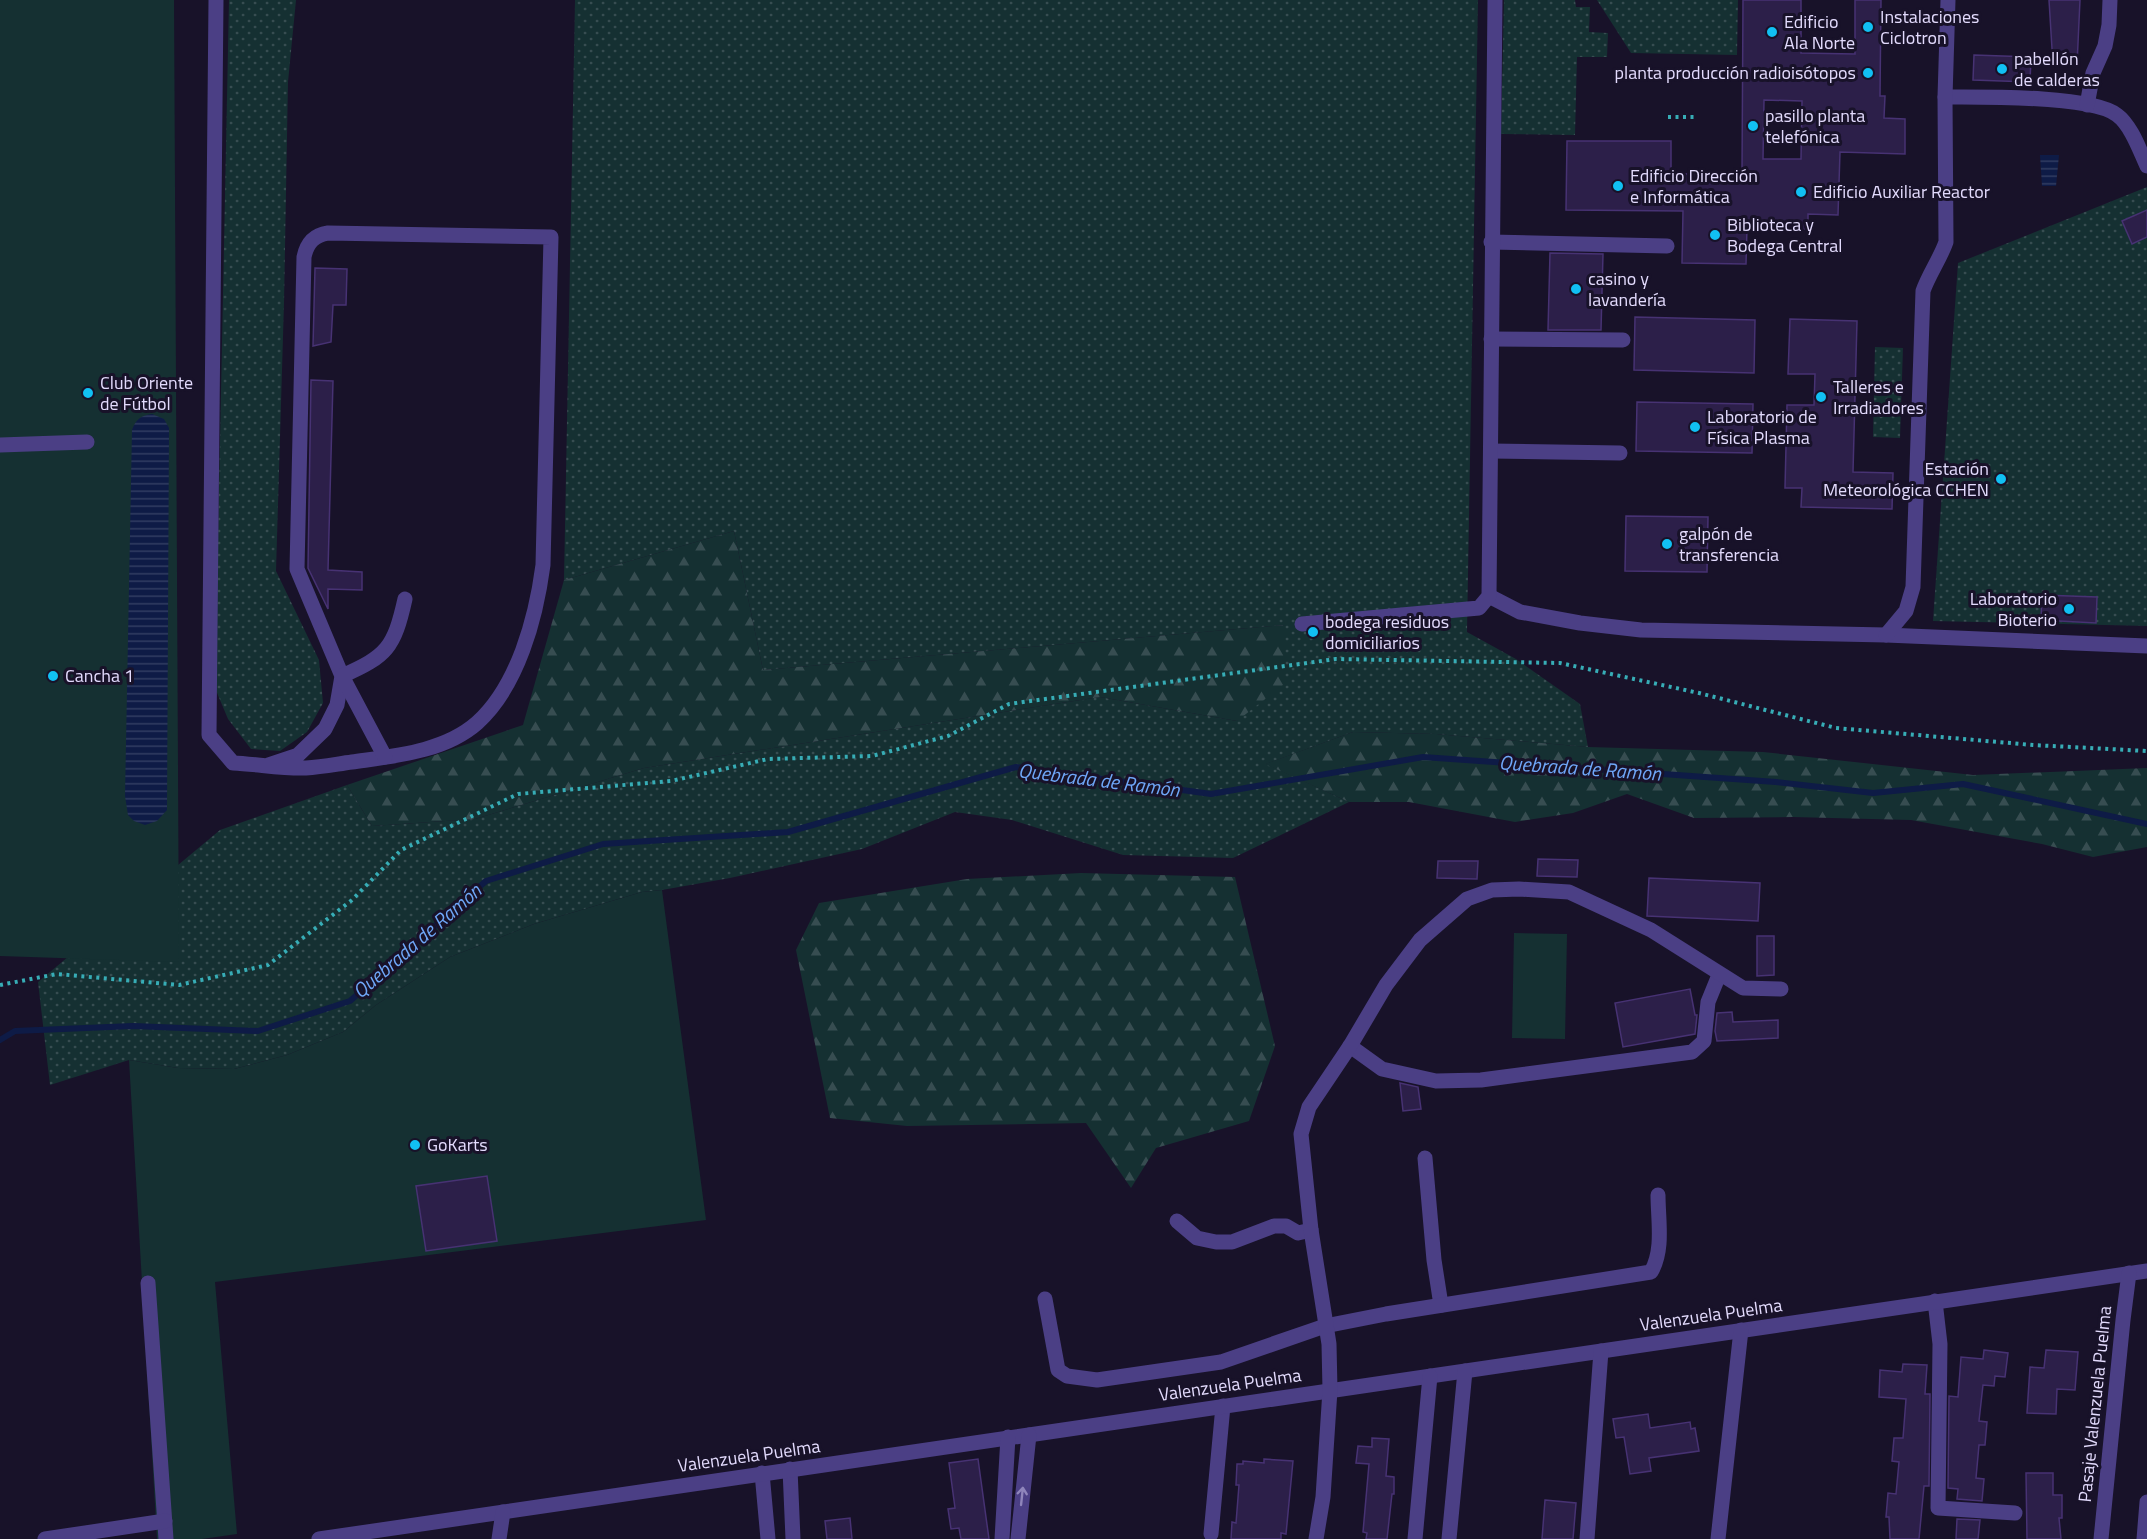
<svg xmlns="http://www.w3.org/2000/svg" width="2147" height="1539" font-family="'Titillium Web',sans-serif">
<defs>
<pattern id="grass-dots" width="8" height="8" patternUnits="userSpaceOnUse" patternTransform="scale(1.5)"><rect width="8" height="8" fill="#153032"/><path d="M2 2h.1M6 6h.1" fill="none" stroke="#374d51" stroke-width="1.8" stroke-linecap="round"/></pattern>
<pattern id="forest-firs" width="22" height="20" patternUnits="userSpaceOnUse" patternTransform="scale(1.5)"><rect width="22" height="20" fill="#153032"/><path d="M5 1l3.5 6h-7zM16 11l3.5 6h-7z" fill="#374d51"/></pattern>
<pattern id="water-rules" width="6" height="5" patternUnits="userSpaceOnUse" patternTransform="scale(1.5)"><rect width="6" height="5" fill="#0e1b46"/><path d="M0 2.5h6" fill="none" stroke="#313c62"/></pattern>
</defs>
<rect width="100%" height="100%" fill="#181229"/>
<!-- grass -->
<g fill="url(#grass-dots)">
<path d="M229 0H296L288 82 284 303 276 571 319 660 323 703 307 732 280 751 251 749 228 719 215 688Z"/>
<path d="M575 0H1478L1467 632 1516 659 1580 704 1588 747 1436 734 1353 732 1266 764 1349 802 1233 858 1123 855 1012 820 955 812 862 849 730 878 662 890 642 892 534 924 450 957 376 1005 343 1032 287 1055 234 1069 178 1068 129 1060 50 1085 38 982 220 830 347 785 372 826 475 819 644 768 1100 697 1237 721 1285 625 763 670 734 531 564 580Z"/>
<path d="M1504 0H1575L1576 7H1590L1589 32 1608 33 1607 57H1577L1575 135 1501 134Z"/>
<path d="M1597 0H1738L1737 55 1631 53Z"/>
<path d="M2147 187V626L1933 621 1958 263Z"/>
<path d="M1875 347 1903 348 1900 438 1873 437Z"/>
</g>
<!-- forest -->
<g fill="url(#forest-firs)">
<path d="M734 531 763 670 1285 625 1283 685 1237 721 1100 697 644 768 475 819 372 826 347 785 523 725 564 580Z"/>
<path d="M1353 732 1436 734 1588 747 1763 752 1973 775 2147 768V847L2093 857 2042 844 1911 820 1793 817 1694 818 1627 794 1573 813 1515 822 1409 802H1349L1265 764Z"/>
<path d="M1081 873 1235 877 1275 1046 1249 1121 1156 1148 1131 1188 1086 1123 907 1126 830 1118 796 950 819 903 967 879Z"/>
</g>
<!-- garden -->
<g fill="#153032">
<path d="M0 0H174L179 962 0 956Z"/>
<path d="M662 890 706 1220 215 1282 237 1534 202 1539H157L129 1060 178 1068 234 1069 287 1055 343 1032 376 1005 450 957 534 924 642 892Z"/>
<path d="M1514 933 1567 934 1565 1039 1512 1038Z"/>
</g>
<!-- water -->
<g fill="url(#water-rules)">
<path d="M2040 155H2059L2056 186H2042Z"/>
<path d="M152 414 164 419 169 428 167 810 157 821 145 825 134 821 128 815 125 796 132 430C136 419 140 416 152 414Z"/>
</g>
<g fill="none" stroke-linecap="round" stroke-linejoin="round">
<!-- stream -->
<path stroke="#0e1b46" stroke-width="6" d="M0 1040 15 1031 133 1026 258 1031 350 1001 486 881 603 844 788 832 1016 767 1211 794 1423 757 1776 782 1873 793 1963 784 2147 824"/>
</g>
<!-- building -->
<g fill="#2c1f49" stroke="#473273" stroke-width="1.5" fill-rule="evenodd">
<path d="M1743 0H1801V53L1855 54V0H1881L1880 96H1885L1884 118 1905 119V154L1840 152 1838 215 1808 214V229L1747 228 1746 264 1682 263 1683 211 1566 210 1567 141H1671V174H1742ZM1764 100 1802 101 1801 159H1763Z"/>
<path d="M2049 0H2080L2077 65H2053Z"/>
<path d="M1974 55 2031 57 2030 82 1973 80Z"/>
<path d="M2147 210V237L2132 244 2122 221Z"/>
<path d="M1550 253 1603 254 1601 330H1548Z"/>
<path d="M315 268 347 269 346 305H333L331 342 313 346Z"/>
<path d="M1635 317 1755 320 1754 373 1634 370Z"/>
<path d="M1790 319 1857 321 1853 472 1893 473 1892 509 1801 507 1802 488H1785L1787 405H1814L1815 374H1788Z"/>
<path d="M311 380 333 381 328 570 362 572V590L328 589V609L308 568Z"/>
<path d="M1637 402 1753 404 1752 453 1636 451Z"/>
<path d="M1626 516 1708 517 1707 572 1625 571Z"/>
<path d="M2042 595 2097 597 2096 623 2041 620Z"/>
<path d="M1538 859 1578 860 1577 877 1537 876Z"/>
<path d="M1438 861H1478L1477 879 1437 878Z"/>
<path d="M1649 878 1760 883 1758 921 1647 916Z"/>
<path d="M1757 936H1774V975L1757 976Z"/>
<path d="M1690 989 1695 1015H1697L1695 1034 1623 1047 1615 1003Z"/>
<path d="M1732 1012 1733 1022 1778 1020V1038L1717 1041 1715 1031 1717 1013Z"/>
<path d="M1400 1083 1418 1087 1421 1109 1403 1111Z"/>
<path d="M487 1176 497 1241 426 1251 416 1186Z"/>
<path d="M1984 1350 2008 1353 2005 1377 1995 1376 1994 1386 1983 1385 1979 1421 1987 1422 1985 1445H1979L1976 1478 1984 1479 1982 1501 1957 1499 1958 1489 1948 1488 1949 1396 1958 1397 1961 1357 1983 1359Z"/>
<path d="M2046 1350 2078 1352 2075 1390 2057 1389 2056 1414 2027 1413 2030 1367 2044 1368Z"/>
<path d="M1903 1364 1927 1365 1925 1394H1930L1929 1486H1924L1919 1539H1890L1889 1517H1886L1888 1493 1896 1494 1899 1462 1892 1461 1894 1438H1903L1906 1399 1879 1397 1880 1370 1902 1372Z"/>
<path d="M1648 1414 1650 1428 1690 1422 1691 1429 1695 1428 1699 1451 1649 1458 1651 1471 1630 1474 1624 1437 1616 1438 1613 1419Z"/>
<path d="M1372 1438 1389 1439 1386 1476 1394 1477V1494H1392L1387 1539H1366L1367 1533 1363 1532 1369 1464 1356 1463 1358 1446 1372 1447Z"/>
<path d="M978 1459 989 1539H961L959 1528 951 1529 948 1509 955 1508 949 1463Z"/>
<path d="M1264 1459 1293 1461 1286 1534 1281 1533V1539H1231L1232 1522 1236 1523 1239 1485H1236L1237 1464H1243V1461L1264 1463Z"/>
<path d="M2026 1473H2053V1495H2062V1518H2059L2061 1539H2027Z"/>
<path d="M1545 1500 1576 1503 1573 1539H1542Z"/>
<path d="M850 1518 852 1539H827L825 1521Z"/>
<path d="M1957 1519 1980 1520 1978 1539H1956Z"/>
</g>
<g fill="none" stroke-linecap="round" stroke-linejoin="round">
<!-- path -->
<g stroke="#37adb6" stroke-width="4" stroke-dasharray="3 4.5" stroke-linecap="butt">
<path d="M1668 117H1694"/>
<path d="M0 985 57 974 179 985 268 965 352 900 401 850 518 794 671 781 768 759 872 756 948 736 1009 704 1336 659 1560 663 1699 693 1836 728 2033 745 2147 751"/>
</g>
<!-- minor -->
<g stroke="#4b3f85" stroke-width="15">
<path d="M216 0 209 735 233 763C257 764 283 769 306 768 322 767 337 764 352 762 394 756 444 752 477 723 518 686 536 618 543 565L551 237 328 233C314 235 307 243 304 257L297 569 342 676 337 705 325 729 298 755 268 765"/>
<path d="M1945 97C1980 97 2092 95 2117 115 2131 125 2140 151 2147 166"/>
<path d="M2087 105 2093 73 2105 46 2109 25 2110 0"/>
<path d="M1491 242 1667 246"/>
<path d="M1491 339 1623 340"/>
<path d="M0 445 87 442"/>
<path d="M1491 451 1620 453"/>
<path d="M1489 596 1520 612 1580 623 1641 630 1886 635 2147 646"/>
<path d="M1302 624 1479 608 1489 596 1495 0"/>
<path d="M1886 635 1906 611 1913 587 1923 291C1929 274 1940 259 1946 242L1945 97 1948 0"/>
<path d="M385 757 342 676C387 656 394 648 405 599"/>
<path d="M1350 1046 1382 1069 1436 1081 1481 1080 1692 1052 1704 1041 1708 1002 1719 975"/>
<path d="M1425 1158 1434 1260 1441 1305"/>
<path d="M1177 1221 1197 1238 1216 1242H1232L1274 1226H1286L1298 1233 1311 1230"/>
<path d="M148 1283 166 1539"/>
<path d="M1045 1299 1058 1370 1067 1376 1097 1380 1221 1362 1325 1326 1386 1314 1651 1272C1664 1250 1658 1220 1658 1195"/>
<path d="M1935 1301 1940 1344 1938 1508 2015 1513"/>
<path d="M790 1469 793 1539"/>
<path d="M762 1473 768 1539"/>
<path d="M1211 1534 1223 1406"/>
<path d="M45 1539 165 1521"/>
<path d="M319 1539 2147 1271"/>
<path d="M499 1539 503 1512"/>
<path d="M1002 1539 1008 1437"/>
<path d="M1018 1539 1029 1435"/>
<path d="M1316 1539 1323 1497 1330 1390 1329 1344 1311 1230 1301 1134 1309 1107 1350 1046 1386 985 1420 940 1467 899 1492 890 1519 889 1569 892 1651 930 1743 988 1781 989"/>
<path d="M1415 1539 1430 1376"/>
<path d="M1449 1539 1465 1371"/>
<path d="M1587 1539 1601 1351"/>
<path d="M1718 1539 1741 1330"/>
<path d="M2101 1539 2123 1320 2129 1273"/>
<path d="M2144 1539 2147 1502"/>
</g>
</g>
<!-- one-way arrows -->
<defs><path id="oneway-shaft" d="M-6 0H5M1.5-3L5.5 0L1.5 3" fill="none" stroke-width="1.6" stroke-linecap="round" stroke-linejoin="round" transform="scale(1.5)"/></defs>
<use stroke="#8f85bb" href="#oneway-shaft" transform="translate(1022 1496) rotate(-84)"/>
<!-- markers -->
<g fill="#11c0f3" stroke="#181229" stroke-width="2">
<circle cx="1868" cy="27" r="6"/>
<circle cx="1772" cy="32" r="6"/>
<circle cx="2002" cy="69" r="6"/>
<circle cx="1868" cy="73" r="6"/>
<circle cx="1753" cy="126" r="6"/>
<circle cx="1618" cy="186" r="6"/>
<circle cx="1801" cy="192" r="6"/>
<circle cx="1715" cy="235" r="6"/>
<circle cx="1576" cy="289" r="6"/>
<circle cx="88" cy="393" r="6"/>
<circle cx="1821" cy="397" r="6"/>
<circle cx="1695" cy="427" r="6"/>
<circle cx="2001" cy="479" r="6"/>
<circle cx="1667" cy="544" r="6"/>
<circle cx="2069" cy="609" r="6"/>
<circle cx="1313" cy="632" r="6"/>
<circle cx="53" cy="676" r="6"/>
<circle cx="415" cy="1145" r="6"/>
</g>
<g text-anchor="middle" stroke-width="6" stroke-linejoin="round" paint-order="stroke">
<!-- poi labels -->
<g font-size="18" fill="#e3dbfd" stroke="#181229" text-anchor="start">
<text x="1880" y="23">Instalaciones<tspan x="1880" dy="21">Ciclotron</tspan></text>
<text x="1784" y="28">Edificio<tspan x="1784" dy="21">Ala Norte</tspan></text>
<text x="2014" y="65">pabellón<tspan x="2014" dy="21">de calderas</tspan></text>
<text x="1856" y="79" text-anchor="end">planta producción radioisótopos</text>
<text x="1765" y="122">pasillo planta<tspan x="1765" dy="21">telefónica</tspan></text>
<text x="1630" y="182">Edificio Dirección<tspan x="1630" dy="21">e Informática</tspan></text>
<text x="1813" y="198">Edificio Auxiliar Reactor</text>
<text x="1727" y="231">Biblioteca y<tspan x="1727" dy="21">Bodega Central</tspan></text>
<text x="1588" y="285">casino y<tspan x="1588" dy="21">lavandería</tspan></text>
<text x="100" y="389">Club Oriente<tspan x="100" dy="21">de Fútbol</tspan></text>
<text x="1833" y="393">Talleres e<tspan x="1833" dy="21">Irradiadores</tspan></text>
<text x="1707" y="423">Laboratorio de<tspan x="1707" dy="21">Física Plasma</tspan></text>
<text x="1989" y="475" text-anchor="end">Estación<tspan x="1989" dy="21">Meteorológica CCHEN</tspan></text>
<text x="1679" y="540">galpón de<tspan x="1679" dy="21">transferencia</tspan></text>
<text x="2057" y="605" text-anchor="end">Laboratorio<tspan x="2057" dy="21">Bioterio</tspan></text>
<text x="1325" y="628">bodega residuos<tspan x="1325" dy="21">domiciliarios</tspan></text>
<text x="65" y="682">Cancha 1</text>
<text x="427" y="1151">GoKarts</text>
</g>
<!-- street labels -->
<g font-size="18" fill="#e3dbfd" stroke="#181229">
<text transform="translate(1711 1315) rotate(-8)" y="6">Valenzuela Puelma</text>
<text transform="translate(1230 1385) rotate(-8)" y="6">Valenzuela Puelma</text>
<text transform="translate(2095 1404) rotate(-84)" y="6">Pasaje Valenzuela Puelma</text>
<text transform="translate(749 1456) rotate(-8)" y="6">Valenzuela Puelma</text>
</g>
<!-- water labels -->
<g font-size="20" font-style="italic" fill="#6fa7f8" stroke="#181229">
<text transform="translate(1580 768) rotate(4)" y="7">Quebrada de Ramón</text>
<text transform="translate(1099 780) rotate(7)" y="7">Quebrada de Ramón</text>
<text transform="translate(417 941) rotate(-41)" y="7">Quebrada de Ramón</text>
</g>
</g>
</svg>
